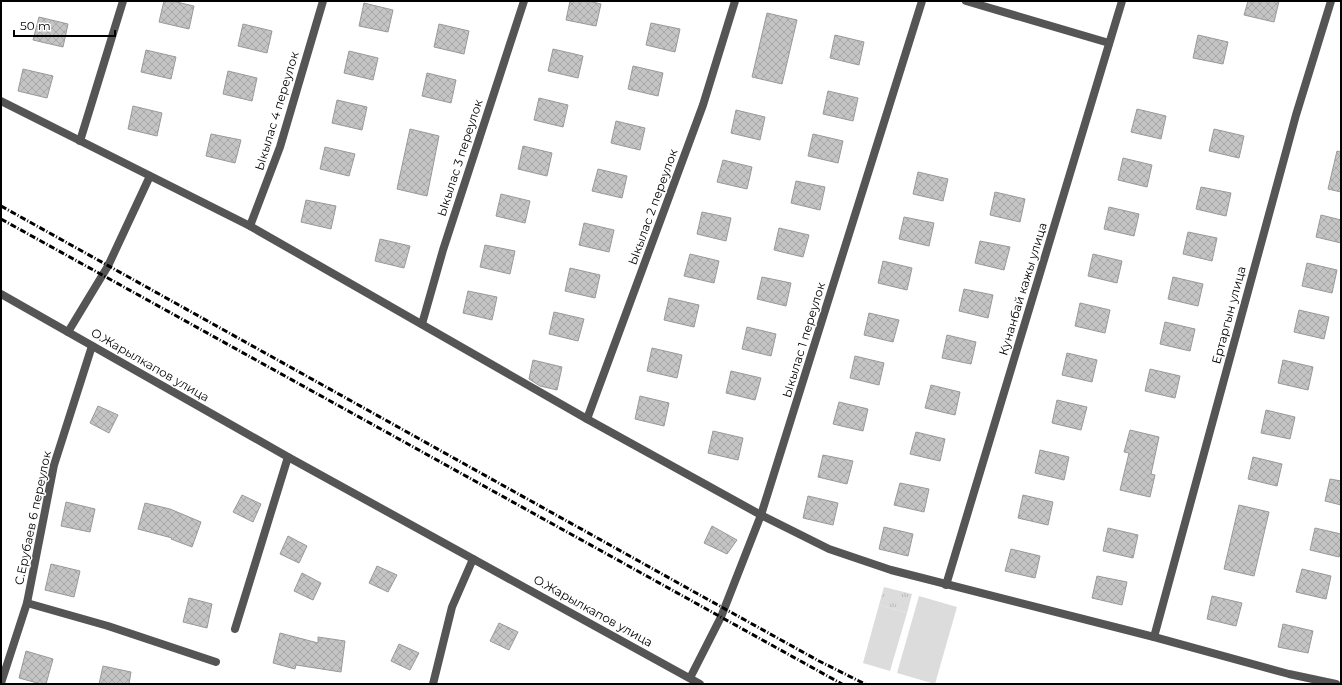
<svg xmlns="http://www.w3.org/2000/svg" width="1342" height="685" font-family="Montserrat,sans-serif">
<defs>
<pattern id="park-tufts" width="24" height="20" patternUnits="userSpaceOnUse"><rect width="24" height="20" fill="#dcdcdc"/><path d="M3 7l-1-3M5 7V3M7 7l1-3M15 17l-1-3M17 17v-4M19 17l1-3" fill="none" stroke="#bbb"/></pattern>
<pattern id="building-cross-hatch" width="8" height="8" patternUnits="userSpaceOnUse"><rect width="8" height="8" fill="#c4c4c4"/><path d="M0 0l8 8M0 8l8-8" fill="none" stroke="#a7a7a7"/></pattern>
</defs>
<rect width="100%" height="100%" fill="#fff"/>
<!-- park -->
<path fill="url(#park-tufts)" d="M884 587 912 594 907 613 879 605Z"/>
<!-- pitch -->
<g fill="#dcdcdc">
<path d="M919 596 957 607 935 684 897 673Z"/>
<path d="M879 605 907 613 890 671 863 663Z"/>
</g>
<!-- building -->
<g fill="url(#building-cross-hatch)" stroke="#999">
<path d="M164 1H172L194 6 189 29 159 22Z"/>
<path d="M570 1H588L601 4 596 26 566 20Z"/>
<path d="M1248 1H1279L1274 22 1244 15Z"/>
<path d="M364 3 393 10 388 32 359 26Z"/>
<path d="M767 13 797 20 782 84 752 77Z"/>
<path d="M39 17 68 24 63 47 33 40Z"/>
<path d="M651 23 680 29 675 52 646 45Z"/>
<path d="M243 24 272 31 267 53 238 46Z"/>
<path d="M439 24 469 31 464 54 434 47Z"/>
<path d="M835 35 864 42 859 65 830 58Z"/>
<path d="M1198 35 1228 42 1223 64 1193 58Z"/>
<path d="M553 49 583 56 578 78 548 71Z"/>
<path d="M146 50 176 57 171 79 141 72Z"/>
<path d="M349 51 378 58 373 80 344 73Z"/>
<path d="M633 66 663 73 658 96 628 89Z"/>
<path d="M23 69 53 76 47 98 18 91Z"/>
<path d="M228 71 257 78 252 101 223 94Z"/>
<path d="M427 73 456 80 451 103 422 96Z"/>
<path d="M828 91 858 98 853 121 823 114Z"/>
<path d="M539 98 568 105 563 127 534 120Z"/>
<path d="M337 100 367 107 362 130 332 123Z"/>
<path d="M133 106 162 113 157 136 128 129Z"/>
<path d="M1137 109 1166 116 1161 139 1131 132Z"/>
<path d="M736 110 765 117 760 140 731 133Z"/>
<path d="M616 121 645 128 640 150 611 143Z"/>
<path d="M410 129 439 136 427 196 397 189Z"/>
<path d="M1214 129 1244 136 1239 158 1209 151Z"/>
<path d="M211 134 241 140 235 163 206 156Z"/>
<path d="M813 134 843 141 838 163 808 156Z"/>
<path d="M523 146 552 153 547 176 518 169Z"/>
<path d="M325 147 355 154 349 176 320 169Z"/>
<path d="M1337 151 1341 152V192L1328 189Z"/>
<path d="M1123 158 1152 165 1147 187 1118 180Z"/>
<path d="M723 160 752 167 747 189 717 182Z"/>
<path d="M598 169 627 176 622 198 592 191Z"/>
<path d="M918 172 948 179 943 201 913 194Z"/>
<path d="M796 181 825 187 820 210 791 203Z"/>
<path d="M1201 187 1231 193 1226 216 1196 209Z"/>
<path d="M995 192 1025 199 1020 222 990 215Z"/>
<path d="M501 194 530 201 525 223 496 216Z"/>
<path d="M306 200 336 206 331 229 301 222Z"/>
<path d="M1109 207 1139 214 1134 236 1104 229Z"/>
<path d="M702 212 731 218 726 241 697 234Z"/>
<path d="M1321 215 1341 220V243L1316 237Z"/>
<path d="M904 217 934 223 929 246 899 239Z"/>
<path d="M584 223 614 230 609 252 579 245Z"/>
<path d="M779 228 809 235 803 257 774 250Z"/>
<path d="M1188 232 1217 238 1212 261 1183 254Z"/>
<path d="M380 239 410 246 404 268 375 261Z"/>
<path d="M980 241 1010 247 1004 270 975 263Z"/>
<path d="M485 245 515 251 510 274 480 267Z"/>
<path d="M690 254 719 261 714 283 684 276Z"/>
<path d="M1093 254 1122 261 1117 283 1088 276Z"/>
<path d="M883 261 912 268 907 290 878 283Z"/>
<path d="M1307 263 1337 270 1332 293 1302 286Z"/>
<path d="M570 268 600 275 595 298 565 291Z"/>
<path d="M762 277 791 283 786 306 757 299Z"/>
<path d="M1173 277 1203 284 1198 306 1168 299Z"/>
<path d="M964 289 993 295 988 318 959 311Z"/>
<path d="M468 291 497 297 492 320 463 313Z"/>
<path d="M669 298 699 305 694 327 664 320Z"/>
<path d="M1080 303 1110 310 1105 333 1075 326Z"/>
<path d="M1299 310 1329 317 1324 339 1294 332Z"/>
<path d="M554 312 584 319 578 341 549 334Z"/>
<path d="M869 313 899 320 893 342 864 335Z"/>
<path d="M1165 322 1195 329 1190 351 1160 344Z"/>
<path d="M747 327 776 334 771 356 742 349Z"/>
<path d="M947 335 976 342 971 364 942 358Z"/>
<path d="M652 348 682 355 677 378 647 371Z"/>
<path d="M1067 353 1097 360 1092 382 1062 375Z"/>
<path d="M855 356 884 363 879 385 850 378Z"/>
<path d="M533 360 562 367 557 390 540 386 529 379Z"/>
<path d="M1283 360 1313 367 1308 390 1278 383Z"/>
<path d="M1150 369 1180 376 1175 398 1145 391Z"/>
<path d="M731 371 761 378 755 400 726 393Z"/>
<path d="M931 385 960 392 955 415 925 408Z"/>
<path d="M640 396 669 403 664 426 635 419Z"/>
<path d="M1057 400 1087 407 1081 430 1052 423Z"/>
<path d="M839 402 868 409 863 431 833 424Z"/>
<path d="M98 406 118 415 109 433 90 423Z"/>
<path d="M1266 410 1295 417 1290 439 1261 433Z"/>
<path d="M1130 430 1159 437 1151 474 1155 475 1150 497 1120 490 1129 453 1124 452Z"/>
<path d="M713 431 743 438 738 460 708 453Z"/>
<path d="M916 432 945 439 940 461 910 454Z"/>
<path d="M1040 450 1069 457 1064 480 1035 473Z"/>
<path d="M823 455 853 461 847 484 818 477Z"/>
<path d="M1253 457 1282 464 1277 486 1248 479Z"/>
<path d="M1330 479 1341 481V505L1325 501Z"/>
<path d="M900 483 929 489 924 512 894 505Z"/>
<path d="M242 495 261 504 253 522 233 512Z"/>
<path d="M1023 495 1053 502 1048 525 1018 518Z"/>
<path d="M808 496 838 503 833 525 803 518Z"/>
<path d="M66 502 95 509 90 532 61 526Z"/>
<path d="M145 503 170 509 201 522 192 547 171 539 172 538 138 529Z"/>
<path d="M1239 505 1269 512 1254 576 1224 569Z"/>
<path d="M712 526 737 540 727 554 704 543Z"/>
<path d="M884 527 913 534 908 556 879 549Z"/>
<path d="M1108 528 1138 535 1133 558 1103 551Z"/>
<path d="M1315 528 1341 534V550L1339 557 1310 550Z"/>
<path d="M288 536 307 546 299 563 280 554Z"/>
<path d="M1011 549 1040 556 1035 578 1005 571Z"/>
<path d="M51 564 80 571 74 597 45 590Z"/>
<path d="M377 566 397 575 388 592 369 583Z"/>
<path d="M1302 569 1331 576 1326 599 1296 592Z"/>
<path d="M302 573 321 583 313 600 294 591Z"/>
<path d="M1097 576 1127 582 1122 605 1092 598Z"/>
<path d="M1212 596 1242 603 1236 626 1207 619Z"/>
<path d="M189 598 212 604 207 628 183 622Z"/>
<path d="M499 623 518 632 509 650 490 641Z"/>
<path d="M1283 624 1313 631 1308 653 1278 647Z"/>
<path d="M280 633 318 643V637L345 641 341 672 296 665 295 669 273 663Z"/>
<path d="M399 644 419 653 410 670 391 661Z"/>
<path d="M26 651 53 659 46 684H41L19 678Z"/>
<path d="M103 666 131 672 129 684H99Z"/>
</g>
<g fill="none" stroke-linecap="round" stroke-linejoin="round">
<!-- street -->
<g stroke="#555" stroke-width="8">
<path d="M966 1 1109 43"/>
<path d="M1 101 250 226 587 419 761 515 829 549 891 570 1154 637 1289 674 1336 684"/>
<path d="M80 141 123 1"/>
<path d="M250 226 280 147 323 1"/>
<path d="M1 294 288 457 700 684"/>
<path d="M422 324 443 250 524 1"/>
<path d="M68 332 108 266 150 176"/>
<path d="M587 419 703 105 735 1"/>
<path d="M946 585 1122 1"/>
<path d="M27 603 108 626 216 662"/>
<path d="M235 629 288 457"/>
<path d="M1154 637 1296 115 1331 1"/>
<path d="M690 678 721 617 761 515 922 1"/>
<path d="M1 683 27 603 54 465 92 346"/>
<path d="M433 684 452 607 473 559"/>
</g>
<!-- rail -->
<g stroke="#000" stroke-width="3" stroke-dasharray="6 2 1 2" stroke-linecap="butt">
<path d="M1 206 698 594 819 661 865 684"/>
<path d="M1 219 842 684"/>
</g>
</g>
<g text-anchor="middle" stroke-width="3" stroke-linejoin="round" paint-order="stroke">
<!-- street labels -->
<g font-size="12" fill="#000" stroke="#fff">
<text transform="translate(277 111) rotate(-73)" y="4">Ыкылас 4 переулок</text>
<text transform="translate(460 158) rotate(-72)" y="4">Ыкылас 3 переулок</text>
<text transform="translate(653 207) rotate(-70)" y="4">Ыкылас 2 переулок</text>
<text transform="translate(1023 289) rotate(-73)" y="4">Кунанбай кажы улица</text>
<text transform="translate(1229 315) rotate(-75)" y="4">Ертаргын улица</text>
<text transform="translate(804 340) rotate(-73)" y="4">Ыкылас 1 переулок</text>
<text transform="translate(150 365) rotate(30)" y="4">О.Жарылкапов улица</text>
<text transform="translate(33 518) rotate(-78)" y="4">С.Ерубаев 6 переулок</text>
<text transform="translate(593 611) rotate(29)" y="4">О.Жарылкапов улица</text>
</g>
</g>
<!-- border -->
<rect width="1342" height="685" fill="none" stroke="#000000" stroke-width="4"/>
<!-- scale -->
<path d="M14 30v6h101v-6" fill="none" stroke="#000000" stroke-width="2"/>
<text x="20" y="30" font-size="12" fill="#000000" stroke="#ffffff" stroke-width="3" paint-order="stroke">50 m</text>
</svg>
